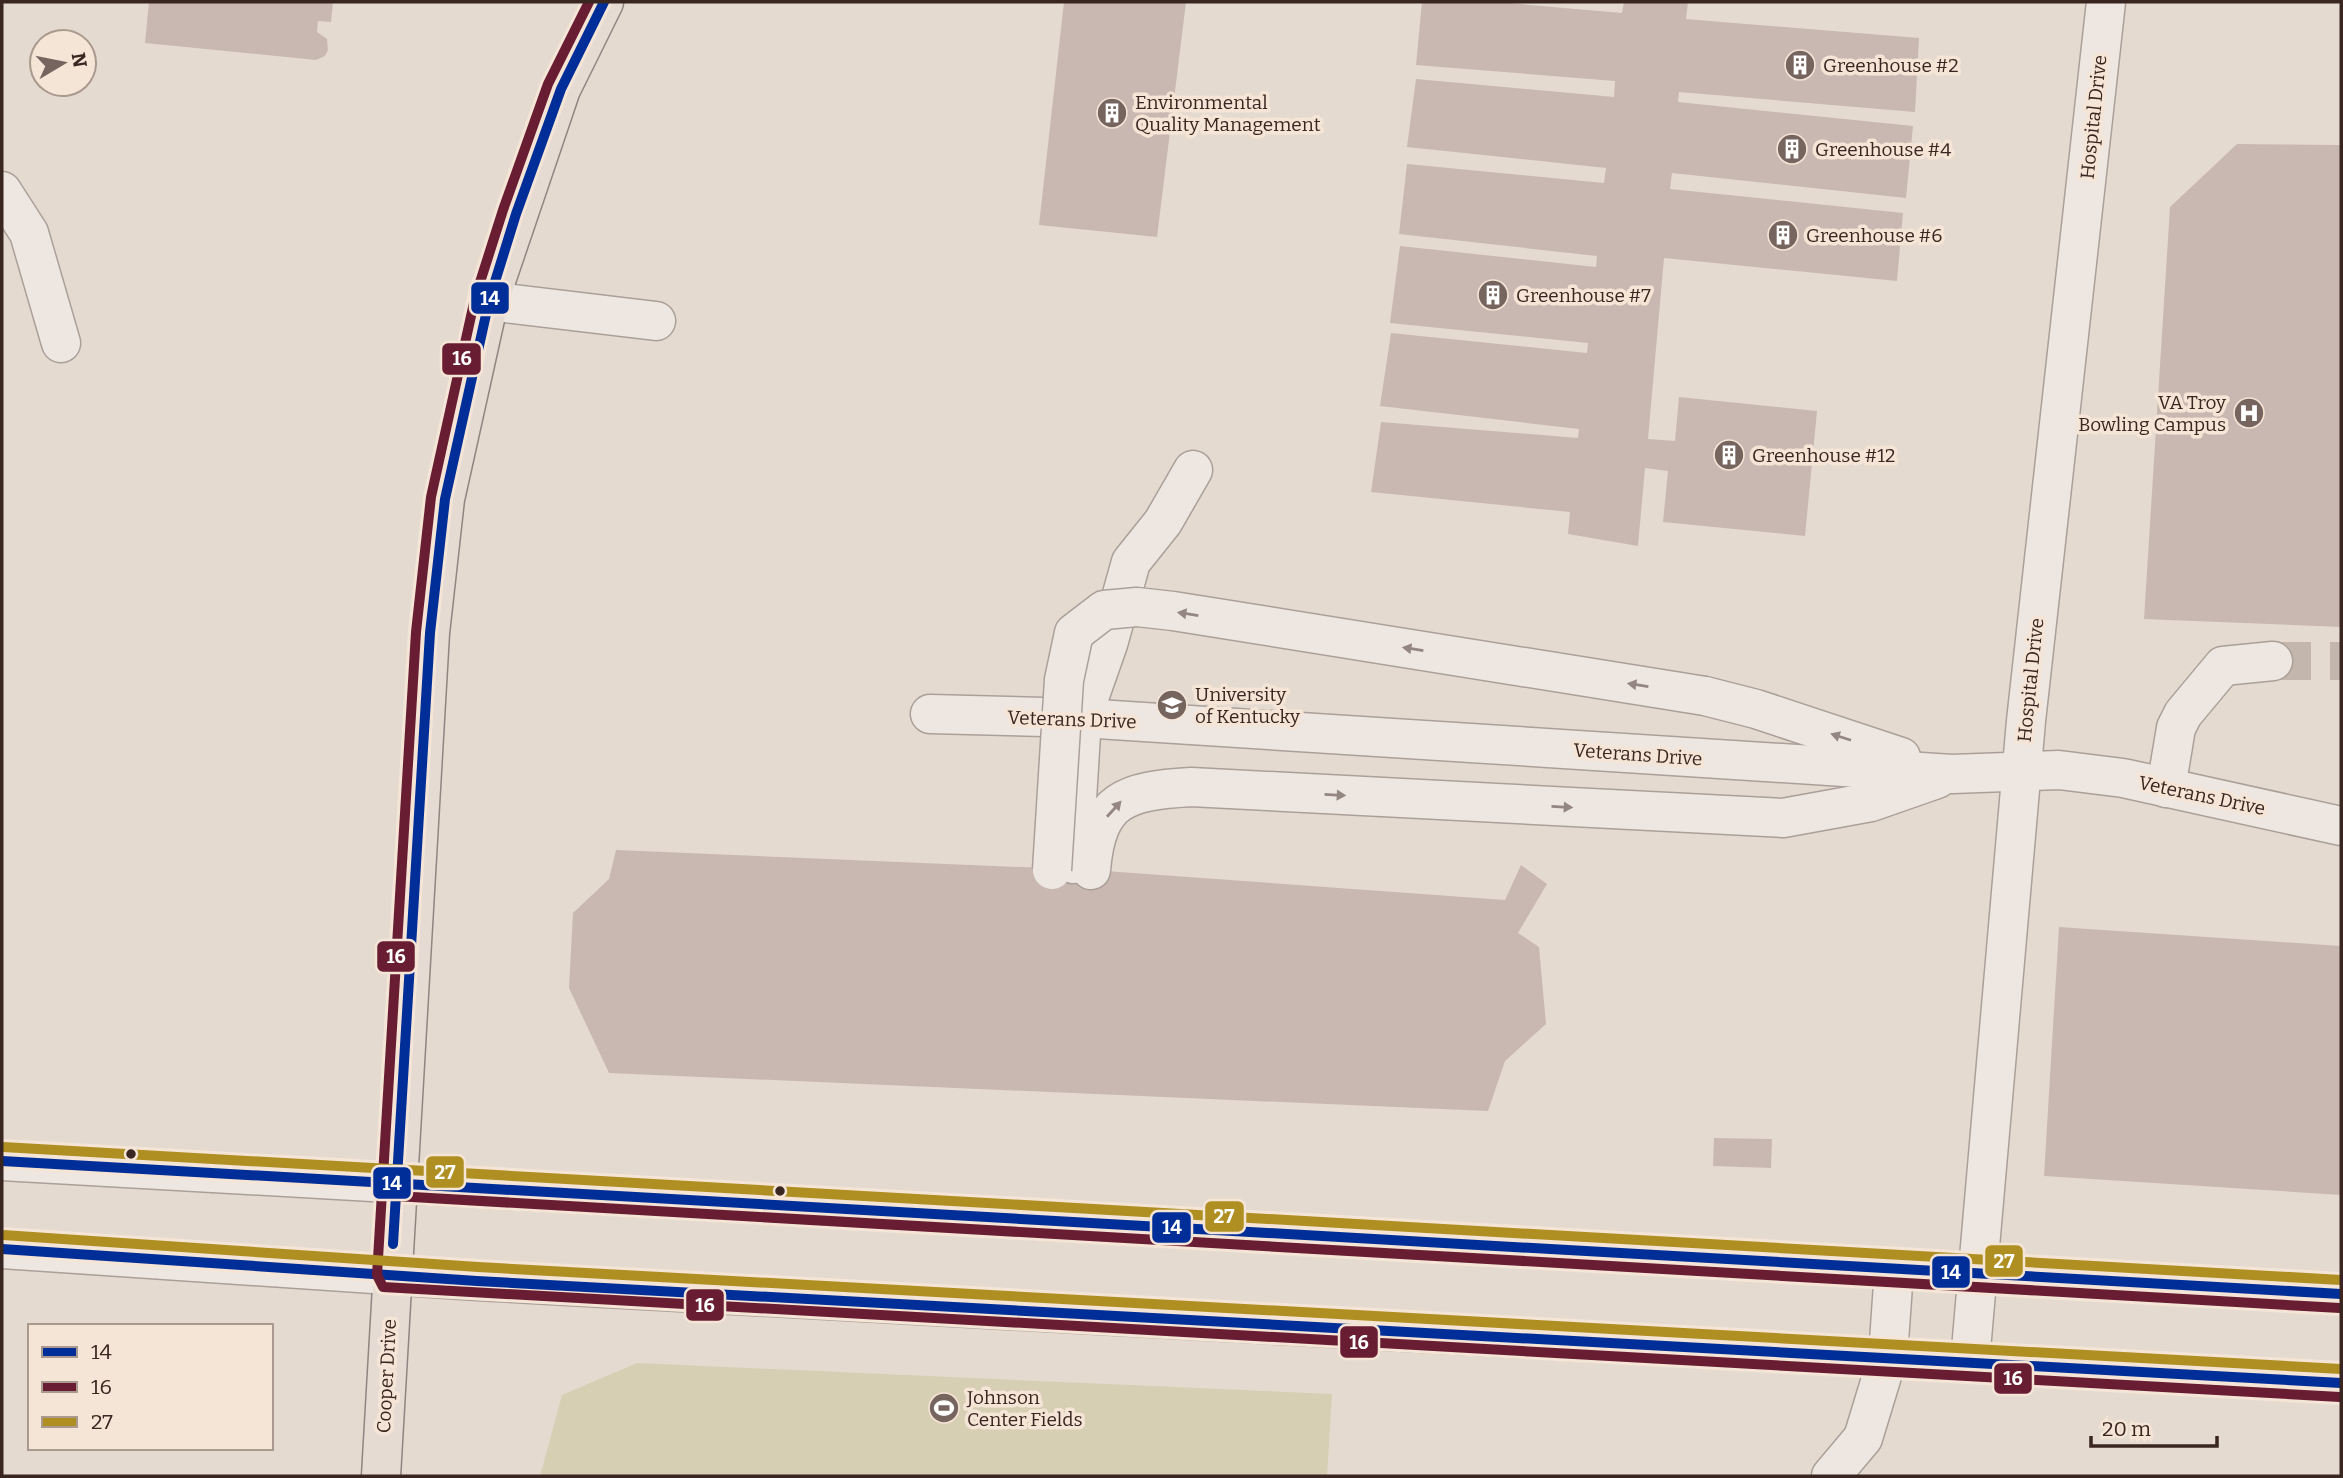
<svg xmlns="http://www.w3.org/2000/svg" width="2343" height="1478" font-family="Bitter,serif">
<rect width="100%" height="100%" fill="#e5dad0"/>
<!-- green -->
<path fill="#d7cfb3" d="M637 1363 1332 1394 1327 1476H540L562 1395Z"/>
<!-- building -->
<g fill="#c9b8b1">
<path d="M149 2H333L331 22 318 21 317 32 327 39 328 50 325 56 316 60 145 43Z"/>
<path d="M1064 2H1186L1157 237 1039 225Z"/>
<path d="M1422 2H1497L1622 13 1624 2H1688L1686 19 1919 38 1915 112 1679 92 1678 102 1913 126 1906 198 1672 173 1670 189 1903 213 1897 281 1664 258 1648 439 1675 441 1679 397 1817 411 1805 536 1663 522 1668 471 1645 468 1638 546 1568 534 1570 512 1371 492 1381 422 1578 438 1579 429 1380 406 1391 333 1587 353 1588 343 1390 323 1400 246 1596 267 1597 256 1399 234 1407 164 1604 183 1606 168 1407 147 1416 79 1614 97 1615 81 1416 65Z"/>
<path d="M2237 144 2341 145V627L2144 619 2170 207Z"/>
<path d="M616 850 1091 870 1505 900 1521 865 1547 884 1518 933 1539 947 1546 1024 1505 1061 1488 1111 609 1073 569 988 573 913 609 879Z"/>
<path d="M2059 927 2341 946V1195L2044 1176Z"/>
<path d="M1714 1138 1772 1139 1771 1168 1713 1166Z"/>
</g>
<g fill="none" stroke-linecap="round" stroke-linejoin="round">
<!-- minor-tunnel -->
<path stroke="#c3b6ad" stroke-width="38" stroke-dasharray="38 19" stroke-linecap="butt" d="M2273 661H2341"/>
<!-- minor casing -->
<g stroke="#aba099" stroke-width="41">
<g id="minor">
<path d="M2 191 29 233 61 343"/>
<path d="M489 301 656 321"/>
<path d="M1705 696 1756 709 1901 757"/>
<path d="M930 714 1082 718 1952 774 2059 770 2123 778 2341 826"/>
<path d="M2166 788 2176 728 2183 714 2223 666 2273 661"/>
<path d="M1073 864 1082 718 1108 644 1131 562 1163 522 1193 470"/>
<path d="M1091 870C1097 798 1126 791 1191 787L1783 818 1871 802 1937 779"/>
<path d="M2 1161 2341 1294"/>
<path d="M2 1249 477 1281 2341 1383"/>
<path d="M1970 1361 2026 721 2106 2"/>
<path d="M1831 1476 1863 1438 1888 1356 1894 1270"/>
</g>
</g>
<!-- major casing -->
<g stroke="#908580" stroke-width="41">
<path id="major" d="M381 1476 430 633 445 499 489 301 561 89 604 2"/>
</g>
<!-- minor -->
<use href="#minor" stroke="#eee7e1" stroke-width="38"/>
<!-- major -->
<use href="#major" stroke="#e5dbd3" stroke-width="38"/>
<!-- minor-bridge casing -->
<g stroke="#aba099" stroke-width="41" stroke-linecap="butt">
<path id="minor-bridge" d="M1052 870 1064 680 1074 633 1104 610 1137 607 1173 611 1705 696"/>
</g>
<!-- minor-bridge -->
<use href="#minor-bridge" stroke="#eee7e1" stroke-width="38"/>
<!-- bus-1 casing -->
<g stroke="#f5e5d7" stroke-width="16">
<g id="bus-1">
<path d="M2 1161 2341 1294"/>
<path d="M393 1244 430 633 445 499 489 301 516 214 561 89 604 2"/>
<path d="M2 1249 477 1281 2341 1383"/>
</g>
</g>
<!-- bus-2 casing -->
<g stroke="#f5e5d7" stroke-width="16">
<g id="bus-2">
<path d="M589 2 548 84 503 210 475 298 431 497 416 632 377 1275 383 1287 2340 1397"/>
<path d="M395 1196 2340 1308"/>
</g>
</g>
<!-- bus-3 casing -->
<g stroke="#f5e5d7" stroke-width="16">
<g id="bus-3">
<path d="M3 1147 2341 1280"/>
<path d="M3 1235 478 1267 2341 1369"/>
</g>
</g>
<!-- bus-1 -->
<use href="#bus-1" stroke="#002e98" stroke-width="10"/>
<!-- bus-2 -->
<use href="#bus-2" stroke="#691d32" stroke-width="10"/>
<!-- bus-3 -->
<use href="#bus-3" stroke="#b08f22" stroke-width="10"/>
</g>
<!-- one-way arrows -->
<defs><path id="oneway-solid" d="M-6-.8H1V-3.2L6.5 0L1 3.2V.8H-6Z" transform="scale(1.75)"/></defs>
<g fill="#948680">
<use href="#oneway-solid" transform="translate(1188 614) rotate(-171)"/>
<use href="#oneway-solid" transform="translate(1413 649) rotate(-171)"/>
<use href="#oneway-solid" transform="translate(1638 685) rotate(-171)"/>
<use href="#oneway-solid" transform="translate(1841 737) rotate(-162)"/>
<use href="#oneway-solid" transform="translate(1335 795) rotate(3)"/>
<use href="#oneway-solid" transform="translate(1562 807) rotate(3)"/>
<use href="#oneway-solid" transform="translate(1114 809) rotate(-48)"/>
</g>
<!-- icons -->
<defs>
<g id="building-disc" transform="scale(1.575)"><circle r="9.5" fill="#76655e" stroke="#f5e5d7"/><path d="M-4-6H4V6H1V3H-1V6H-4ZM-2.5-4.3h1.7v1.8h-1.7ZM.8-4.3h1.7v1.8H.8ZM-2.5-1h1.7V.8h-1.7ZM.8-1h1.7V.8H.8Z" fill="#fff"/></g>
<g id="hospital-disc" transform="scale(1.575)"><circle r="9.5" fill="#76655e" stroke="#f5e5d7"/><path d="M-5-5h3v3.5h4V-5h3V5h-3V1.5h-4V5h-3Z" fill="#fff"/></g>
<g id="university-disc" transform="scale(1.575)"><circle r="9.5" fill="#76655e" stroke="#f5e5d7"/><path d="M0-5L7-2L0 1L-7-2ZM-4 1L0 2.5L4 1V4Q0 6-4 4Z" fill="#fff"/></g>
<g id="stadium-disc" transform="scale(1.575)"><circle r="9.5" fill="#76655e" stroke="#f5e5d7"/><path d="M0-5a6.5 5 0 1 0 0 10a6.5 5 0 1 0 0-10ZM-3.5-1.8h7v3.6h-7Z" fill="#fff"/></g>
</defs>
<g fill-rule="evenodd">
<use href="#building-disc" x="1800" y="65"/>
<use href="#building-disc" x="1112" y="113"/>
<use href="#building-disc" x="1792" y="149"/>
<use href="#building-disc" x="1783" y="235"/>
<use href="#building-disc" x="1493" y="295"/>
<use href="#hospital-disc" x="2249" y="413"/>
<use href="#building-disc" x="1729" y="455"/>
<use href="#university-disc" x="1172" y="705"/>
<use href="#stadium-disc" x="944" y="1408"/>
</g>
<!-- markers -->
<g fill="#3a2620" stroke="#f5e5d7" stroke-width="2.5">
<circle cx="131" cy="1154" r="6"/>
<circle cx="780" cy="1191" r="6"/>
</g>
<g text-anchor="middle" stroke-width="7" stroke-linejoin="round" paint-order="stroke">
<!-- poi labels -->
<g font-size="19" fill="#3a2620" stroke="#f5e5d7" text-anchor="start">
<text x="1823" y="72">Greenhouse #2</text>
<text x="1135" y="109">Environmental<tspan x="1135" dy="22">Quality Management</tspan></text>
<text x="1815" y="156">Greenhouse #4</text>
<text x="1806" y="242">Greenhouse #6</text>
<text x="1516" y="302">Greenhouse #7</text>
<text x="2226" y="409" text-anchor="end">VA Troy<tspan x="2226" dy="22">Bowling Campus</tspan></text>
<text x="1752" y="462">Greenhouse #12</text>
<text x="1195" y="701">University<tspan x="1195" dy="22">of Kentucky</tspan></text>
<text x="967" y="1404">Johnson<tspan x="967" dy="22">Center Fields</tspan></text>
</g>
<!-- street labels -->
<g font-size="19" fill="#3a2620" stroke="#f5e5d7">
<text transform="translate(2093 117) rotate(-84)" y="7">Hospital Drive</text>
<text transform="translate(2030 680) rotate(-84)" y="7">Hospital Drive</text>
<text transform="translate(1072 719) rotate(2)" y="7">Veterans Drive</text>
<text transform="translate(1638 754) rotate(4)" y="7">Veterans Drive</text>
<text transform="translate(2202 795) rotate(12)" y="7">Veterans Drive</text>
<text transform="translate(386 1376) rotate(-87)" y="7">Cooper Drive</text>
</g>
</g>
<g stroke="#f5e5d7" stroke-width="2.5">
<rect x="470" y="281" width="40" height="34" rx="7" fill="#002e98"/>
<rect x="441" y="342" width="41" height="34" rx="7" fill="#691d32"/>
<rect x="376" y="940" width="40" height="33" rx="7" fill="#691d32"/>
<rect x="425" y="1155" width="40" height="34" rx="7" fill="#b08f22"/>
<rect x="372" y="1166" width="40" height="34" rx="7" fill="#002e98"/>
<rect x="1204" y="1200" width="41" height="33" rx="7" fill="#b08f22"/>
<rect x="1151" y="1211" width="41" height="33" rx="7" fill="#002e98"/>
<rect x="1984" y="1244" width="40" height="34" rx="7" fill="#b08f22"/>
<rect x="1931" y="1255" width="40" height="34" rx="7" fill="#002e98"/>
<rect x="685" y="1288" width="40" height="34" rx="7" fill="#691d32"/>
<rect x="1339" y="1325" width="40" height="34" rx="7" fill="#691d32"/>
<rect x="1993" y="1362" width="40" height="33" rx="7" fill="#691d32"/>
</g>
<g font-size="19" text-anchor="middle" font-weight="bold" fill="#fff">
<text x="490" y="305">14</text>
<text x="462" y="365">16</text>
<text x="396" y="963">16</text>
<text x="445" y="1179">27</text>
<text x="392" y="1190">14</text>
<text x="1224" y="1223">27</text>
<text x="1172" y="1234">14</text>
<text x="2004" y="1268">27</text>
<text x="1951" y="1279">14</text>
<text x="705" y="1312">16</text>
<text x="1359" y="1349">16</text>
<text x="2013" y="1385">16</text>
</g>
<!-- border -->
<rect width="2343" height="1478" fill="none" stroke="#3a2620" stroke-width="7"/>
<!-- legend -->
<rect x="28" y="1324" width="245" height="126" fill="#f5e5d7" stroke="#aa998e" stroke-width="2"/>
<rect x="42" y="1347" width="35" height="10" fill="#002e98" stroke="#aa998e" stroke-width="2"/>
<text x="91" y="1359" font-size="21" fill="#3a2620">14</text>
<rect x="42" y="1382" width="35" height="10" fill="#691d32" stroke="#aa998e" stroke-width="2"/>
<text x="91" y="1394" font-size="21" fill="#3a2620">16</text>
<rect x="42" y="1417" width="35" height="10" fill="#b08f22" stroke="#aa998e" stroke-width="2"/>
<text x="91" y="1429" font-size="21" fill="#3a2620">27</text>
<!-- north arrow -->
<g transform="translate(63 63) rotate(80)"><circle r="33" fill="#f5e5d7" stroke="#aa998e" stroke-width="2"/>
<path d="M0-5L12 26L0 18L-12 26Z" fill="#76655e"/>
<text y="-10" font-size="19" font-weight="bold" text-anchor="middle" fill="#3a2620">N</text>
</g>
<!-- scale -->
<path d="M2091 1436v10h126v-10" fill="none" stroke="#3a2620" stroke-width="3.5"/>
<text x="2102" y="1436" font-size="21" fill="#3a2620" stroke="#f5e5d7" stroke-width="5" paint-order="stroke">20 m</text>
</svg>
